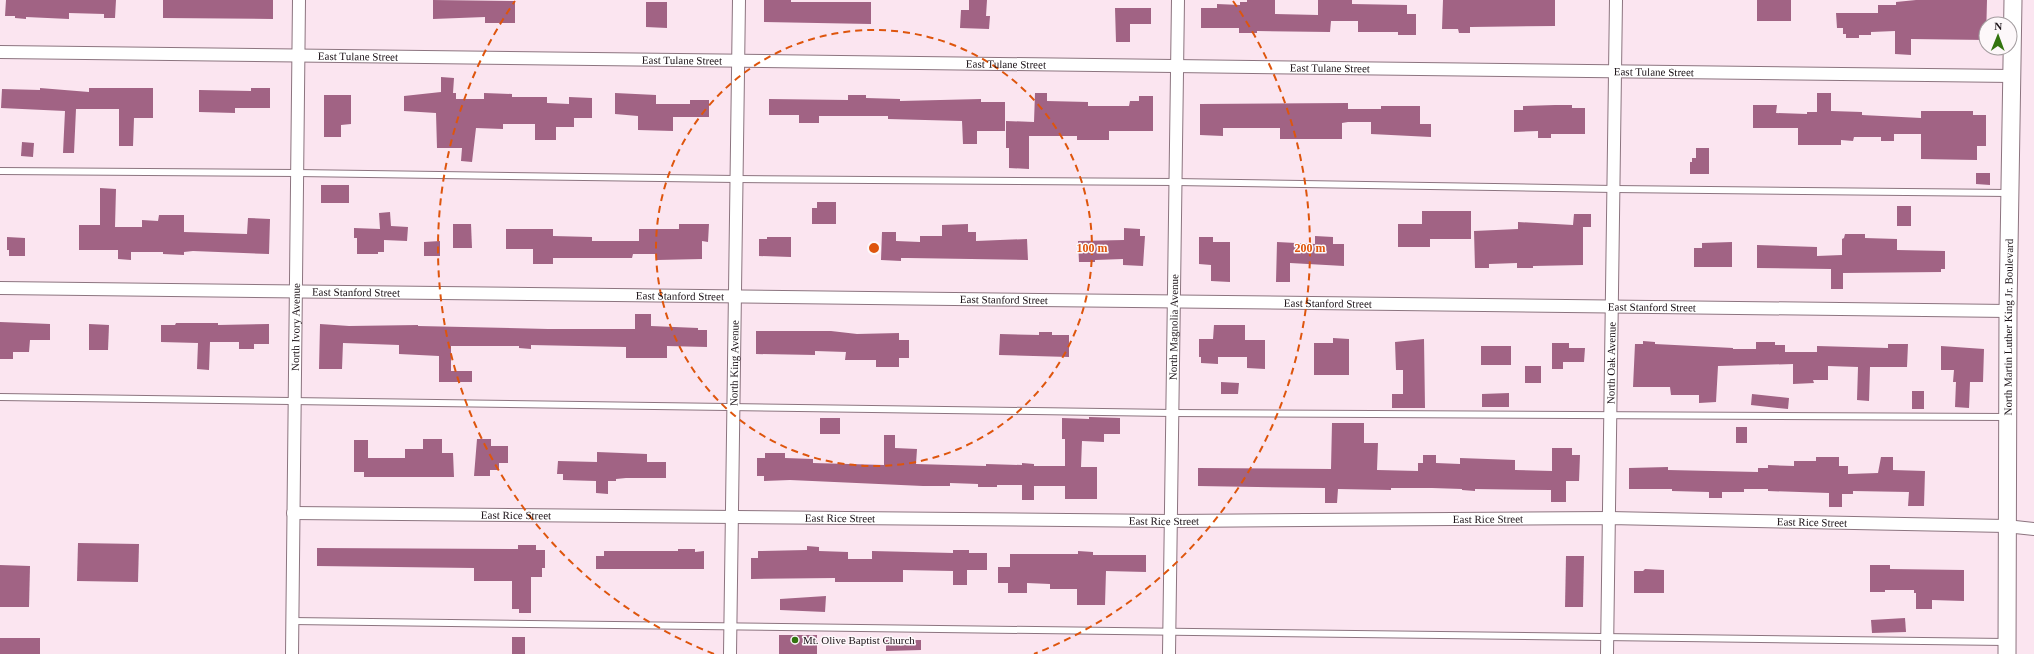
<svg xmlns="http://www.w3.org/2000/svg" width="2034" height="654" font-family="Georgia,serif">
<rect width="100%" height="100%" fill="#fbe5f0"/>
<!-- building -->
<g fill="#a16384">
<path d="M6 0H116L115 18H104V14L69 13V19L26 17V19L15 18V16H5Z"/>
<path d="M163 0H273V19L163 18Z"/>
<path d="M433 0 515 1V23H485V17L433 19Z"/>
<path d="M764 0H791V2H871V24L764 22Z"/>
<path d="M969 0H987L986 16H990L989 29 960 28 961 10H969Z"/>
<path d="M1247 0H1275V14L1318 15V0H1352V4L1407 5V14H1416V35H1398V32H1358V21H1331L1330 32 1257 31V33H1239V28H1201V8H1217V4L1240 5V2H1247Z"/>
<path d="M1443 0H1555V26L1470 27V33H1459L1458 29H1442Z"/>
<rect x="1757" y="0" width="34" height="21"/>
<path d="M1916 0H1987L1986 40 1911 39V55L1895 54V31L1871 32V35H1859V38H1846V34H1843V28H1837L1836 13H1878V5H1896V2Z"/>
<path d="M646 2H667V28L646 27Z"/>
<path d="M1115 8H1151V24H1130V42H1116Z"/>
<path d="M441 77 454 78 453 93H456V99H484V93L512 94V97H547V103L569 104V97L592 98V118H574V127H556V140H535V124H503V129L476 128 472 162 461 161 462 148H437L436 113 404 111V96L441 92Z"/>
<path d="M40 88 89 92V88H153V118H134L133 146H119V109H76L74 153H63L65 111 1 108 2 89 40 90Z"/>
<path d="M251 88H270V108H235V113L199 112V90L251 91Z"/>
<path d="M615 93 656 95V104H690V100H709V117H673V131L638 130V116L615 114Z"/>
<path d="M1035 93H1047V101L1088 102V106H1129L1130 101H1139V96H1153V131H1109V140H1077V136H1029V169L1009 168V148H1006V121L1034 122Z"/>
<path d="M1817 93H1831V111L1862 112V115L1921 118V111H1973V115H1986V146H1977V160L1921 159V134H1894V141H1881V137H1854L1853 141 1841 140V145H1798V128H1753V105H1777L1776 113 1807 114V112H1817Z"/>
<path d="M324 95H351V124L341 125V137H324Z"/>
<path d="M848 95H866V98L900 99V101L981 99V102H1005V131H977V144H963L962 121 888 119V116H819V123H799V115H769V99L848 100Z"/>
<path d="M1348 103V109H1381V106H1420V124H1431V137L1371 134V122H1348L1342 123V139H1280V128H1223V136L1200 135V104Z"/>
<path d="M1555 105H1572V108H1585V134H1551V138H1538V131L1514 132V110H1523V106Z"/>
<path d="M22 142 34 143 33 157 21 156Z"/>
<path d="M1696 148H1709V174H1690V162H1692V158H1696Z"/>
<path d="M1976 173H1990V185L1976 184Z"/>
<rect x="321" y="185" width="28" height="18"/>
<path d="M100 188 116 189 115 227H142V220L158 221 159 215H184V232L247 234 248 218 270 219 269 254 193 251 184 252V255L163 254V252H131V260L118 259V250H79V225H100Z"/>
<path d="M817 202H836V224H812V208H817Z"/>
<rect x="1897" y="206" width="14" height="20"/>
<path d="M1422 211H1471V239H1430V247H1398V224H1422Z"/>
<path d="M390 212 391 226 408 227 407 241 384 240V252H378V254H357V238H354V228L380 229 379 213Z"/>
<path d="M1574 214H1591V227H1583V265L1533 266V268H1517V263L1489 264V268H1475L1474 231 1518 229V222L1573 225Z"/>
<path d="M453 224H471L472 248H453Z"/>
<path d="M679 224H709L708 242 702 241V259L657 260V254H633L632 258H553V264H533V249H506V229H553V236L592 237V241H639V229H679Z"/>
<path d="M968 224V232H976V241L1027 239 1028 260 908 258H901V261L881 260 882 232H896V241L920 242V236H942V225Z"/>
<path d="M1124 228 1140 229V236H1145L1143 266 1123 265V259L1095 260V262H1079L1078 241 1124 240Z"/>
<path d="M1845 234H1865V238L1897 239V250L1945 251V269H1941V272L1843 273V289H1831V269L1757 268V245L1817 247V256L1842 255V239L1844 238Z"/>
<path d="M1315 236 1333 237V244H1344V266L1290 263V282H1276L1277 242 1315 244Z"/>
<path d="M7 237 25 238V256H9V250H7Z"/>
<path d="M767 237H791V257L759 256V239H767Z"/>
<path d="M1199 237H1213V242H1230V282L1211 281V265L1199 264Z"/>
<path d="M440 241V256H424V242Z"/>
<path d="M1732 242V267H1694V248H1702V243Z"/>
<path d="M635 314H651V326L698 328V330H707V347L667 346V358H626V347L531 345V349L519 348V346H451V371H472V382H439V356L399 354V345L343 343 342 369H319L320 324 349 326 418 325V326L548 329H635Z"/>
<path d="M0 322 50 324V340H30L29 352H13V359H0Z"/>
<path d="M176 323H218V325L269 324V344H254V349H239V342H210L209 370 197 369 198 343 161 342V325H175Z"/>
<path d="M89 324 109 325 108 350H89Z"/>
<path d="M1214 325H1245V340H1265V369L1247 368V357H1218V364L1201 363V357H1199V339H1213Z"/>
<path d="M756 331H831L857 334 899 333V340H909V358H899V367H876V360H845L846 352 815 351V355L756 354Z"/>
<path d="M1039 332H1052V335H1069V357L999 355 1000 334 1039 335Z"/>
<path d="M1333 338 1349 339V375H1314V343H1333Z"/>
<path d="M1424 339 1425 408H1392V394H1403V370H1396L1395 342Z"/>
<path d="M1643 341 1655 342V344L1733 348V349H1756V342H1775V345H1785V352H1817V346L1888 348V344H1908L1907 367H1870L1869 401 1857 400 1858 367 1828 366V380H1813L1814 383 1793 384V364L1718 366 1716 402 1699 403V395H1671L1670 387H1633L1635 344H1643Z"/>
<path d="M1552 343H1569V348H1585L1584 362H1563V369H1552Z"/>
<rect x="1481" y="346" width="30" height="19"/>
<path d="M1941 346 1984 349 1983 382H1970L1969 408 1955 407 1956 382H1953L1954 370H1941Z"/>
<rect x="1525" y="366" width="16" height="17"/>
<path d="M1221 382 1239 383 1238 394H1221Z"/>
<rect x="1912" y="391" width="12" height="18"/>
<path d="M1509 393V407H1482V394Z"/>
<path d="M1752 394 1789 398 1788 409 1751 405Z"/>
<path d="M1089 417 1120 418V434H1104V442L1082 441 1081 467H1097V499H1065V486H1034V500H1022V485H997V487H978V484L950 483V486H923L790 480 764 481V476H757V458H765V453H785V458L813 459V463L884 465V435H895V448L917 449 916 464 986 466V464L1022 465V463L1034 464V466H1065V439H1062V418L1089 419Z"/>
<rect x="820" y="418" width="20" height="16"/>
<path d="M1332 423H1364V443H1378L1377 470 1418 471V463H1423V455H1436V463L1460 464V458L1515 460V470L1552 471V448H1572V455H1580L1579 481H1566V502H1551V490L1475 489V491L1462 490V489L1432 488H1391V490L1338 489 1337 503H1325V488L1198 486V468L1331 469Z"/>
<rect x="1736" y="427" width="11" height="16"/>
<path d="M423 439H442V453H453L454 477H364V472H354V440H368V458H405V449H423Z"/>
<path d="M477 439H491V446H508V463H499V470H490V476H474Z"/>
<path d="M597 452 647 454V462H666V478H626L616 479V481H608V494L596 493V481L563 480V474H557L558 461 597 462Z"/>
<path d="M1816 457H1839V466H1848V474L1878 473 1881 457H1893V470L1925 471 1924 506H1908L1909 492 1853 491V494H1842V507H1829V493L1768 491V489H1744V492H1722V498H1709V492L1672 491V489H1629V468L1668 467V470L1758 472V468H1768V465L1794 466V461H1816Z"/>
<path d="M78 543 139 544 138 582 77 581Z"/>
<path d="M518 545H536V550H545V568H542V577H531V613H519V609H512V581H474V568L317 566V548L518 549Z"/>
<path d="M807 546 819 547V551L848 552V559H872V551L953 553V550H969V553H987V570H967V585H953V571L903 570V582H835V578L751 579V558H758V551L807 550Z"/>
<path d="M678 549H695V552L704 551V569H596V556H604V551H678Z"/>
<path d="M1078 551 1093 552V555H1146V572L1106 571 1105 605H1077V589H1050V584L1027 583V593H1008V583H998V567H1010V554H1078Z"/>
<path d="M1566 556H1584L1583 607H1565Z"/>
<path d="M0 565 30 566 29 607H0Z"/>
<path d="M1870 565H1890V569L1964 570V601L1932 600V609H1916V593H1914V590H1885V592H1870Z"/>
<path d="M1645 569 1664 570V593H1634V571H1643Z"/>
<path d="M826 596 825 612 780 610V599Z"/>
<path d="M1905 618 1906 632 1872 633 1871 620Z"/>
<rect x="779" y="635" width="38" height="19"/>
<rect x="512" y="637" width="13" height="17"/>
<rect x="0" y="638" width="40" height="16"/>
<path d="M886 640H921V650L886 651Z"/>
</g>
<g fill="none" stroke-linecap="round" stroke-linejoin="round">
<!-- service casing -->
<g stroke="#8c747f" stroke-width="8">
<g id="service">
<path d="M0 171 297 173 736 179 1175 182 1614 189 2008 193"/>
<path d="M0 397 1172 413 2007 417"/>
<path d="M292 621 2006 642"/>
</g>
</g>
<!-- minor casing -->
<g stroke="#8c747f" stroke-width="14">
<g id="minor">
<path id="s1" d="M0 52 2012 76"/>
<path id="s2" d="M0 288 2008 311"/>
<path id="s3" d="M293 513 1171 521 1609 518 2006 526 2034 529"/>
<path id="s4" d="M292 654 299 0"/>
<path id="s5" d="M730 654 739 0"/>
<path id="s6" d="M1169 654 1178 0"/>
<path id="s7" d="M1607 654 1616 0"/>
</g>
</g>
<!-- secondary casing -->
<g stroke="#8c747f" stroke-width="19">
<g id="secondary">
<path id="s8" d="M2007 654 2008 311 2013 0"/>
</g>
</g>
<!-- service -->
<use href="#service" stroke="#fff" stroke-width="6"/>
<!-- minor -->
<use href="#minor" stroke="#fff" stroke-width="12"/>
<!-- secondary -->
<use href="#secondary" stroke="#fff" stroke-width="17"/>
</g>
<!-- distance rings -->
<g fill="none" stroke="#de550d" stroke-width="2" stroke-dasharray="7 5">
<circle cx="874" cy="248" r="218"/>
<path d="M714 654A436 436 0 0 1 515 1M1233 1A436 436 0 0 1 1034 654"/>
</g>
<!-- markers -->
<circle fill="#33740f" stroke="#fdf8fa" stroke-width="1.5" cx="795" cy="640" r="4"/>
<g text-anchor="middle" stroke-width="3" stroke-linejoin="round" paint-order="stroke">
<!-- street labels -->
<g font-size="11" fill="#1b1217" stroke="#fdf8fa">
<text dy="4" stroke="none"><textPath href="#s1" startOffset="358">East Tulane Street</textPath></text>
<text dy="4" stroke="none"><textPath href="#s1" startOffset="682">East Tulane Street</textPath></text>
<text dy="4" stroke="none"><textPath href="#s1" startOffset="1006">East Tulane Street</textPath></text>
<text dy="4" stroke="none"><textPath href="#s1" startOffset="1330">East Tulane Street</textPath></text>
<text dy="4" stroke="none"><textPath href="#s1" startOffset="1654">East Tulane Street</textPath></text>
<text dy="4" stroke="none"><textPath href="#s2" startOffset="356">East Stanford Street</textPath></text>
<text dy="4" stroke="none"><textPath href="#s2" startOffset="680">East Stanford Street</textPath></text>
<text dy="4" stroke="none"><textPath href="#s2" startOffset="1004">East Stanford Street</textPath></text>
<text dy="4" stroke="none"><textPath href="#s2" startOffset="1328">East Stanford Street</textPath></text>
<text dy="4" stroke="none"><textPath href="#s2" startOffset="1652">East Stanford Street</textPath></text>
<text dy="4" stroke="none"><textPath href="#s4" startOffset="327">North Ivory Avenue</textPath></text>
<text dy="4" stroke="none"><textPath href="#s6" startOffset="327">North Magnolia Avenue</textPath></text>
<text dy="4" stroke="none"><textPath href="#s8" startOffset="327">North Martin Luther King Jr. Boulevard</textPath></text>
<text dy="4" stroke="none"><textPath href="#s5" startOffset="291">North King Avenue</textPath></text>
<text dy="4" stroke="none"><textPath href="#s7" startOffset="291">North Oak Avenue</textPath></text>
<text dy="4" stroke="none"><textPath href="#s3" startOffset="223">East Rice Street</textPath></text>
<text dy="4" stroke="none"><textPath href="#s3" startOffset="547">East Rice Street</textPath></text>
<text dy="4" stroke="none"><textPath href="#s3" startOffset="1195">East Rice Street</textPath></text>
<text dy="4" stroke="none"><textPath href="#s3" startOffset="871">East Rice Street</textPath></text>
<text dy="4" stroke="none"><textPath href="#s3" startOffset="1519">East Rice Street</textPath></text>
</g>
<!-- poi labels -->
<g font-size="11" fill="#1b1217" stroke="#fdf8fa" text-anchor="start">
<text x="803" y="644">Mt. Olive Baptist Church</text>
</g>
</g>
<circle cx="874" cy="248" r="6" fill="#de550d" stroke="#fdf8fa" stroke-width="2"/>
<g font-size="12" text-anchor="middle" font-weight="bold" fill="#de550d" stroke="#fdf8fa" stroke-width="3" stroke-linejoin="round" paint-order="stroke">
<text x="1092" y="252">100 m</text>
<text x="1310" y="252">200 m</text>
</g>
<!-- north arrow -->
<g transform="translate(1998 36) rotate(1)"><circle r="19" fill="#fdf8fa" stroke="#a39c9f"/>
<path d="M0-3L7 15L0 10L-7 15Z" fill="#33740f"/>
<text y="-6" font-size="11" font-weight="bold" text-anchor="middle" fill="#1b1217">N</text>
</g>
</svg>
